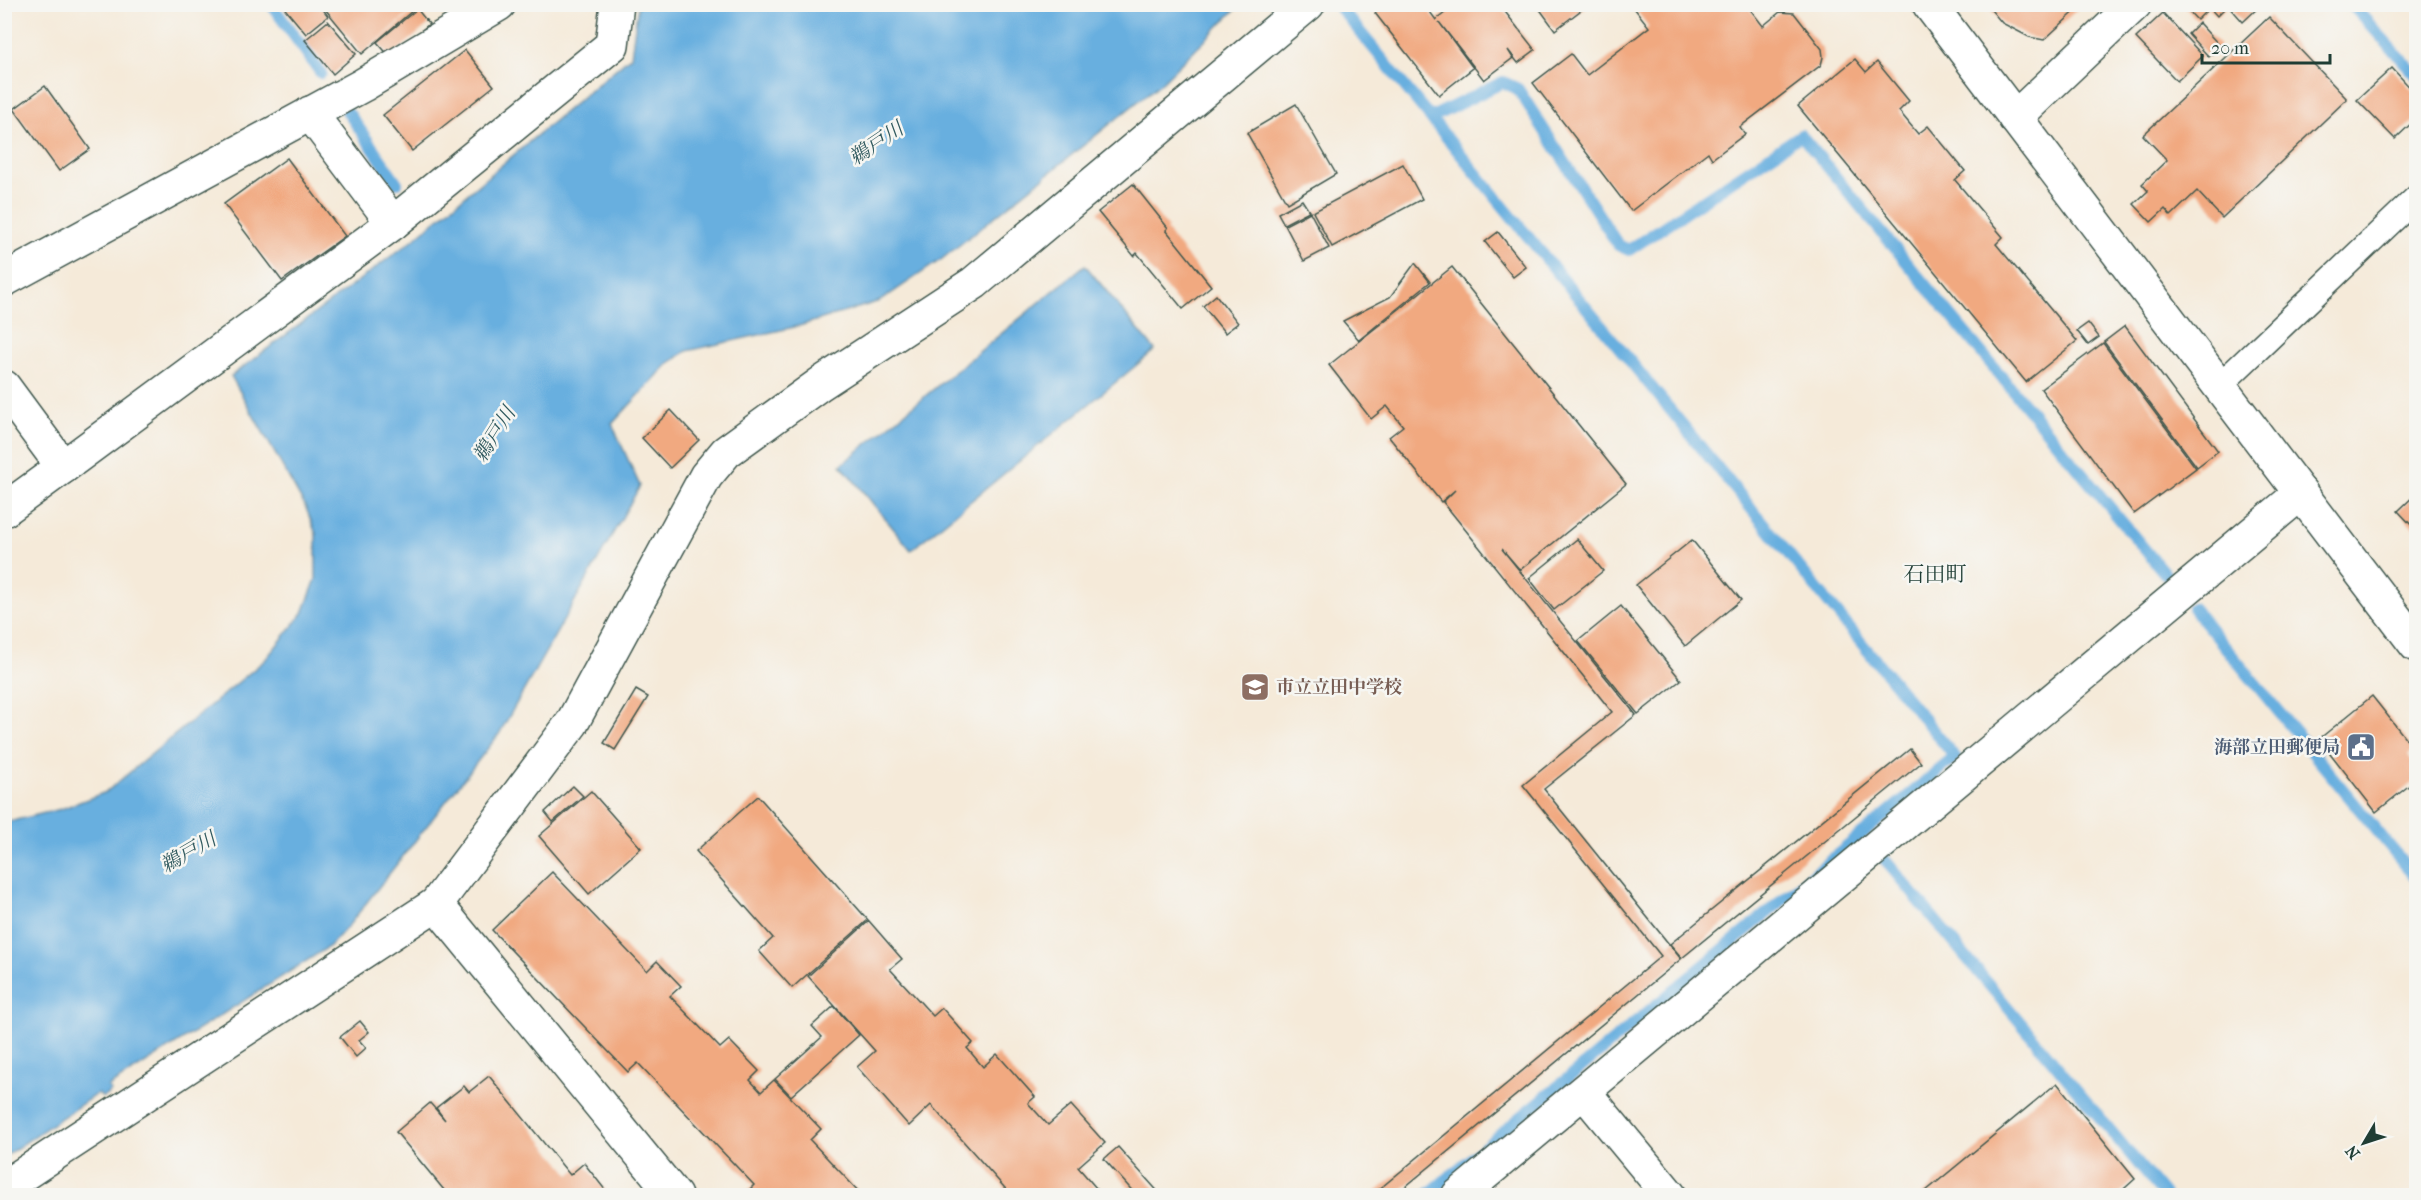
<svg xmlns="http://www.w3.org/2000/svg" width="2421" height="1200" font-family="'IM FELL French Canon','Noto Serif JP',serif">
<rect width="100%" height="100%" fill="#f6f6f2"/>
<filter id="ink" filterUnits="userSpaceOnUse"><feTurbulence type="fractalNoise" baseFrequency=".0167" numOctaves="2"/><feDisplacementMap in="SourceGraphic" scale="12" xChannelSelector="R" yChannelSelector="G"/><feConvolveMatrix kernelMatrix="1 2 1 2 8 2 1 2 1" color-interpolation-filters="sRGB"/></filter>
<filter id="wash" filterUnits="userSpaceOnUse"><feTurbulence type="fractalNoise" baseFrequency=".008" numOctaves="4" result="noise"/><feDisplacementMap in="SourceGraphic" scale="24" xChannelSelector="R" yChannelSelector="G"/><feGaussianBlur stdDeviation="1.35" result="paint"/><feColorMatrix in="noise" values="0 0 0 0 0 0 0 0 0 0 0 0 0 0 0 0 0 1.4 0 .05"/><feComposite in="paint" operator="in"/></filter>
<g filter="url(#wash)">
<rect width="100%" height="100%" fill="#f5ead9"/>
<!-- water -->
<g fill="#68afdf" stroke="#44768a" stroke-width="1.5">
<path d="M638 5H1240L1161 83 942 259 880 301 799 326 687 351 669 363 612 424 640 486 499 734 349 925 330 946 108 1087 111 1091 103 1098 98 1093 5 1156V819L12 821 61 809 106 792 265 660 303 613 316 579V534L306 508 231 376 414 239 631 56Z"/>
<path d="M1085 265 1155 350 911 550 841 465Z"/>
</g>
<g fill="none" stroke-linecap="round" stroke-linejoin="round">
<!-- stream -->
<g stroke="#68afdf" stroke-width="12">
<path d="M271 4 321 73"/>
<path d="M2351 4 2416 75"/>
<path d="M1338 5 1955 757 1426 1196"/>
<path d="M347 111 397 183"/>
<path d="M1430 118 1503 82 1518 89 1618 245 1629 250 1801 135 2171 581"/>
<path d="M2193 608 2416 878"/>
<path d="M1885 860 2165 1196"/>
</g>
</g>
<g id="blocks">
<!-- building -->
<g fill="#f1a980">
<path d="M281 4H319L328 16 306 34Z"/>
<path d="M321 4H420L362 54Z"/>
<path d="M1385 4H1424L1436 20 1456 4H1499L1535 50 1518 63 1508 50 1513 58 1484 80 1439 22 1473 68 1439 95 1375 13Z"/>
<path d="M1536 4H1589L1555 30Z"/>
<path d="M1631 4H1746L1763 26 1780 12 1794 13 1822 49 1823 57 1821 65 1740 127 1745 134 1712 159 1708 152 1631 211 1533 83 1571 54 1587 75 1649 27Z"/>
<path d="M1986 4H2083L2044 40 2029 37 2002 23Z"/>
<path d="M2182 4H2201L2207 10 2197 20Z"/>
<path d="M2206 4H2262L2243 22 2228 5 2217 16Z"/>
<path d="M417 9 429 24 390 57 377 42Z"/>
<path d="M2163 13 2203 56 2177 81 2136 38Z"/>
<path d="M2269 17 2347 99 2222 218 2197 191 2171 216 2165 209 2151 222 2134 204 2148 191 2142 184 2167 160 2143 135Z"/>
<path d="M328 21 356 54 333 74 305 40Z"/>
<path d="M2199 23 2220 46 2209 57 2188 34Z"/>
<path d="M465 50 494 86 412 151 383 115Z"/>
<path d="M1855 59 1866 72 1877 62 1909 101 1899 111 1918 134 1928 126 1965 171 1955 180 2003 237 1996 244 2077 341 2026 382 1798 106Z"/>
<path d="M2392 68 2416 94V119L2395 139 2357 100Z"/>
<path d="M45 86 90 149 59 171 14 109Z"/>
<path d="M1296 104 1336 174 1287 203 1247 133Z"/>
<path d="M287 158 345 236 282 281 224 204Z"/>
<path d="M1403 164 1422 199 1332 247 1313 212Z"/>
<path d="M1133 184 1168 228 1166 230 1211 286 1183 309 1137 253 1134 256 1098 212Z"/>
<path d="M1302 200 1309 211 1284 224 1278 213Z"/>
<path d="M1310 212 1329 248 1304 261 1285 225Z"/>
<path d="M1498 232 1526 267 1513 277 1485 242Z"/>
<path d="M1415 263 1430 282 1359 340 1343 321 1390 297Z"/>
<path d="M1452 267 1626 484 1520 570 1502 549 1636 715 1544 789 1681 959 1394 1196H1371L1661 956 1523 785 1612 712 1443 502 1455 490 1441 502 1389 437 1403 426 1387 406 1371 419 1329 365Z"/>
<path d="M1216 295 1238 323 1225 333 1203 306Z"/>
<path d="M2088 323 2099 337 2088 345 2077 331Z"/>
<path d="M2125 326 2218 451 2197 467 2104 342Z"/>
<path d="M2103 343 2196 468 2134 514 2041 389Z"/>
<path d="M671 410 699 440 670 468 642 438Z"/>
<path d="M2416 494V530L2398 511Z"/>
<path d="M1577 539 1603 571 1554 610 1529 578Z"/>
<path d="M1692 540 1741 600 1685 646 1636 585Z"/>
<path d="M1621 606 1681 680 1638 714 1578 641Z"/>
<path d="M636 690 648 697 615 750 604 743Z"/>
<path d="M2372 696 2415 750 2408 755 2416 766V780L2376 812 2319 739Z"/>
<path d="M1910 749 1921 763 1682 958 1670 944Z"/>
<path d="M573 786 583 796 553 822 545 812Z"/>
<path d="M591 791 641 848 589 894 539 836Z"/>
<path d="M758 796 868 920 792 988 759 951 773 938 696 851Z"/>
<path d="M552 872 647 971 657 961 681 986 670 996 720 1048 729 1040 759 1071 750 1080 761 1092 774 1080 821 1129 810 1140 863 1196H743L754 1185 638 1063 628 1072 492 930Z"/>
<path d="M869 921 902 959 890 969 933 1016 942 1008 973 1043 967 1048 983 1067 997 1054 1035 1097 1028 1103 1048 1125 1071 1105 1105 1143 1078 1167 1103 1196H1012L931 1105 909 1126 857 1067 875 1051 808 976Z"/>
<path d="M834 1006 859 1035 791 1096 775 1079 822 1037 812 1026Z"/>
<path d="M360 1021 369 1032 359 1040 366 1048 356 1057 340 1037Z"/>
<path d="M489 1076 570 1175 584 1163 610 1196H438L444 1190 396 1132 430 1103 445 1120 436 1108 464 1086 469 1092Z"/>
<path d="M2057 1083 2135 1179 2116 1196H1920Z"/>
<path d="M1118 1147 1162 1196H1137L1104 1159Z"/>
</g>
</g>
</g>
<g filter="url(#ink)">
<use href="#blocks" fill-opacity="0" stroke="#3f574d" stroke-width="1.5"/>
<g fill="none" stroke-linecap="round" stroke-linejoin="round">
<!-- lane casing -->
<g stroke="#3f574d" stroke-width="27">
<path id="lane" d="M2219 386 2416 198"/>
</g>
<!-- street casing -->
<g stroke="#3f574d" stroke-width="36">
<g id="street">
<path d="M310 113 393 223"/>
<path d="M2015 118 2135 4"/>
<path d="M4 280 363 85 499 4"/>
<path d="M4 387 63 467 4 510"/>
<path d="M63 467 393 223 612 45 617 4"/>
<path d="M436 904 675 1196"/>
<path d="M1584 1092 1670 1196"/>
<path d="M4 1187 436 904 572 723 706 476 726 452 820 384 974 283 1308 4"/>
<path d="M1458 1196 2301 493"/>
</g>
</g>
<!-- secondary casing -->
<g stroke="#3f574d" stroke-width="36">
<path id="secondary" d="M1929 4 2416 645"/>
</g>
<!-- lane -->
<use href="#lane" stroke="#fff" stroke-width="24"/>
<!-- street -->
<use href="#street" stroke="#fff" stroke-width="33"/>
<!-- secondary -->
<use href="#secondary" stroke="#fff" stroke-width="33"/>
</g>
</g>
<!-- icons -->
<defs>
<g id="school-square" transform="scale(1.5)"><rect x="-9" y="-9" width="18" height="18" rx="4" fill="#8d6e63" stroke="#f6f6f2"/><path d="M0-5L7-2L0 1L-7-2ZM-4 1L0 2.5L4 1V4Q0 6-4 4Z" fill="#fff"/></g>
<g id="civic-square" transform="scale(1.5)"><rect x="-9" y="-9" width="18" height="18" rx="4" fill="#5c6f8a" stroke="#f6f6f2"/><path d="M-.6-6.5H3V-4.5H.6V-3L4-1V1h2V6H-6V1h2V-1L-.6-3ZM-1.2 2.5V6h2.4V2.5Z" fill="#fff"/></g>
</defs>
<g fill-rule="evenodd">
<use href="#school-square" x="1255" y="687"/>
<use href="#civic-square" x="2361" y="747"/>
</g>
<g text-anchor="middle" stroke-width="5" stroke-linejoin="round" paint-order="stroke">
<!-- education labels -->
<g font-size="18" font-weight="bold" fill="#785e54" stroke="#f6f6f2" text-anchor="start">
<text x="1276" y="693">市立立田中学校</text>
</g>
<!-- service labels -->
<g font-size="18" font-weight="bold" fill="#4e5e75" stroke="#f6f6f2" text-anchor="end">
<text x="2340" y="753">海部立田郵便局</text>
</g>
<!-- water labels -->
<g font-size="20" font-style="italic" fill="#315a5f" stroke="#f6f6f2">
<text transform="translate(876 143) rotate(-34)" y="7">鵜戸川</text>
<text transform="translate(494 434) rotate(-58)" y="7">鵜戸川</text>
<text transform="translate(188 852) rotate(-30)" y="7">鵜戸川</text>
</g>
<!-- quarter labels -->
<g font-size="21" fill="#1f3d34" stroke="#f6f6f2">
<text x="1935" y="581">石田町</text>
</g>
</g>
<!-- margin -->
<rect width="2421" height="1200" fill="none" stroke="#f6f6f2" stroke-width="24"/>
<!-- north arrow -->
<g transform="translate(2364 1143) rotate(231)" stroke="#f6f6f2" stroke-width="4.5" paint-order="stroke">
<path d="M0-4.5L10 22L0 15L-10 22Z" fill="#1f3d34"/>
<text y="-9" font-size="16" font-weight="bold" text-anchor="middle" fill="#1f3d34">N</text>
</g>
<!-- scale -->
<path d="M2202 54v9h128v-9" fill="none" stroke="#1f3d34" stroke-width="3"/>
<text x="2211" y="54" font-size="18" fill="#1f3d34" stroke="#f6f6f2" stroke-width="4.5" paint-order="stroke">20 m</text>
</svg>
